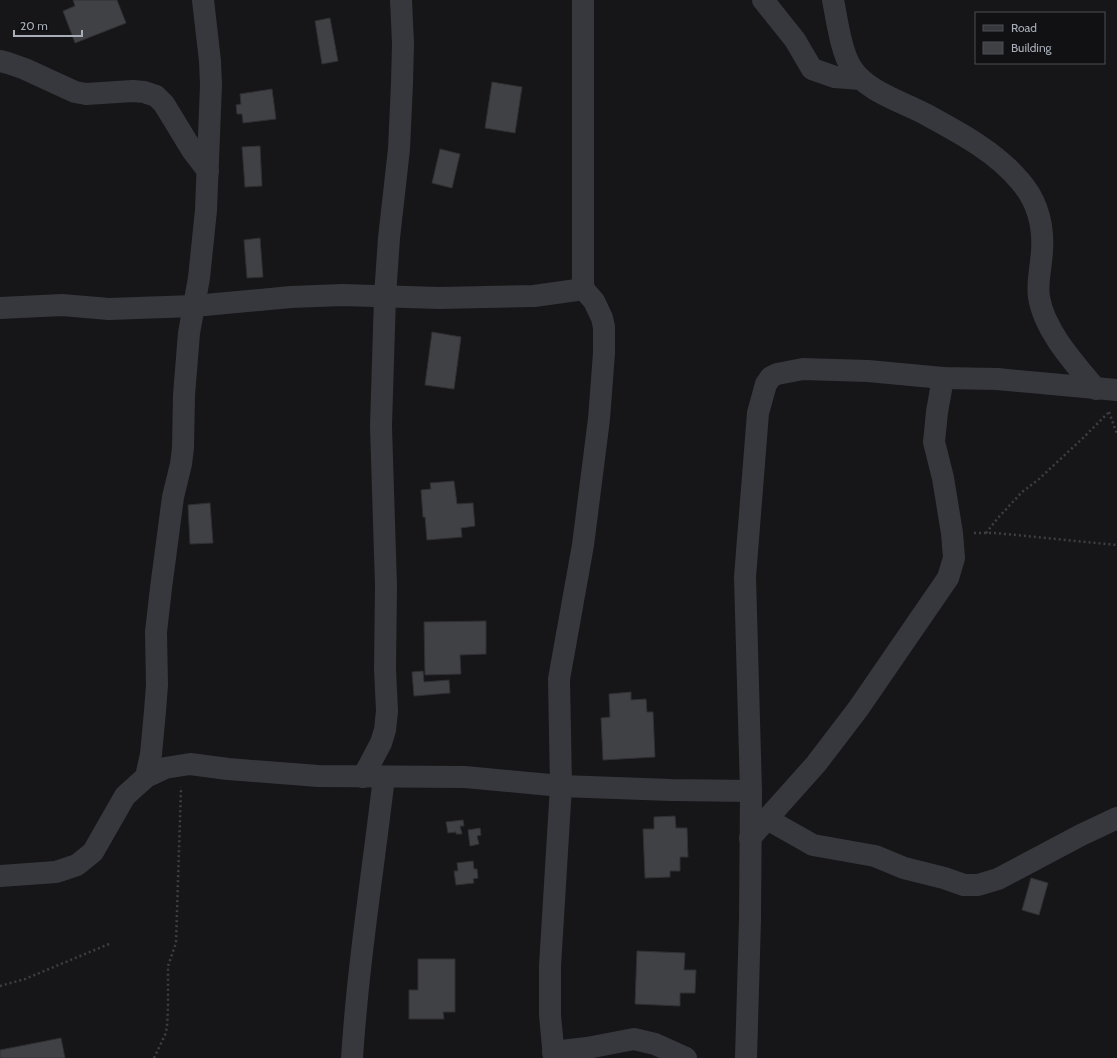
<svg xmlns="http://www.w3.org/2000/svg" width="1117" height="1058" font-family="Cabin,sans-serif">
<rect width="100%" height="100%" fill="#161618"/>
<!-- building -->
<g fill="#404145" stroke="#303034">
<path d="M73 0H117L126 23 75 43 63 11 75 6Z"/>
<path d="M330 18 338 61 322 64 315 21Z"/>
<path d="M492 82 522 87 515 133 485 128Z"/>
<path d="M272 89 276 119 243 123 242 114H237L236 105 241 104 240 94Z"/>
<path d="M260 146 262 186 245 187 242 147Z"/>
<path d="M440 149 460 154 452 188 432 183Z"/>
<path d="M260 238 263 277 247 278 244 240Z"/>
<path d="M432 332 461 337 454 389 425 385Z"/>
<path d="M454 481 457 504 473 503 475 526 461 528 462 537 427 540 425 517H423L421 490 431 489 430 483Z"/>
<path d="M210 503 213 543 190 544 188 505Z"/>
<path d="M486 621V654L460 655 461 674 425 675 424 622Z"/>
<path d="M423 671 424 682 449 680 450 693 414 696 412 672Z"/>
<path d="M631 692V700L646 699 647 712H653L655 757 603 760 601 718 610 717 609 694Z"/>
<path d="M675 816 676 828H687L688 857H680V871H670V877L645 878 643 829H654V817Z"/>
<path d="M463 820 464 826H460L462 834H456V832L448 833 446 822Z"/>
<path d="M480 828 481 835 477 836 479 844 470 846 468 830Z"/>
<path d="M473 861 474 869H477L478 878 473 879 474 883 456 885 454 871H458L457 863Z"/>
<path d="M1031 878 1048 883 1039 915 1022 910Z"/>
<path d="M637 951 685 953 684 970H696L695 993H680V1006L635 1004Z"/>
<path d="M418 959H455V1012H443L444 1019H409V990H418Z"/>
<path d="M61 1038 65 1058H0V1050Z"/>
</g>
<g fill="none" stroke-linecap="round" stroke-linejoin="round">
<!-- path -->
<g stroke="#3d3f44" stroke-width="2.5" stroke-dasharray="2 3" stroke-linecap="butt">
<path d="M1109 412 1117 434"/>
<path d="M974 533H995L1117 545"/>
<path d="M986 533 997 519 1022 492 1039 479 1083 438 1108 413"/>
<path d="M0 986 25 979 109 944"/>
<path d="M154 1058 165 1035 167 1027 168 1008V966L176 943 181 787"/>
</g>
<!-- street -->
<g stroke="#37383d" stroke-width="22">
<path d="M763 0 795 40 812 69 835 77 861 79"/>
<path d="M833 0C837 20 841 51 851 67 865 91 903 102 927 115 960 133 996 152 1020 181 1040 204 1045 232 1041 261 1040 273 1037 285 1039 297 1044 330 1074 363 1096 389"/>
<path d="M0 61 8 63 25 69 75 92 86 94 133 91 144 92 156 96 164 104 192 150 208 171"/>
<path d="M0 308 62 305 109 309 194 306 291 297 342 295 439 298 534 296 584 289"/>
<path d="M146 777 151 754 155 711 157 685 156 632 161 588 173 497 181 464 183 448 184 395 189 333 199 278 206 210 211 85 210 61 203 0"/>
<path d="M363 777 381 743 385 730 387 711 385 669 386 586 381 426 385 296 389 238 399 149 402 83 403 43 401 0"/>
<path d="M767 819 813 845 875 856 904 868 944 878 964 885H978L998 879 1081 835 1117 818"/>
<path d="M750 838 816 764 858 709 948 578 954 558 952 533 943 478 934 442 937 412 943 378"/>
<path d="M0 876 56 872 77 865 93 852 125 796 146 777 165 768 190 764 228 769 318 776 465 777 561 786 671 790 751 791"/>
<path d="M553 1052 587 1048 634 1039 655 1044 686 1058"/>
<path d="M352 1058C358 964 373 871 384 777"/>
<path d="M554 1058 550 1015V966L561 786 559 679 583 545 599 419 604 353V327L602 318 594 301 586 292 583 287V0"/>
<path d="M746 1058 750 920 751 791 745 577 758 413 766 384 771 377 777 374 803 369 868 371 943 378 997 379 1117 390"/>
</g>
</g>
<!-- legend -->
<rect x="975" y="12" width="130" height="52" fill="#111113" stroke="#4d4f55"/>
<rect x="983" y="25" width="20" height="6" fill="#37383d" stroke="#4d4f55"/>
<text x="1011" y="32" font-size="12" fill="#a8adb8">Road</text>
<rect x="983" y="42" width="20" height="12" fill="#404145" stroke="#4d4f55"/>
<text x="1011" y="52" font-size="12" fill="#a8adb8">Building</text>
<!-- scale -->
<path d="M14 30v6h68v-6" fill="none" stroke="#a8adb8" stroke-width="2"/>
<text x="20" y="30" font-size="12" fill="#a8adb8" stroke="#111113" stroke-width="3" paint-order="stroke">20 m</text>
</svg>
